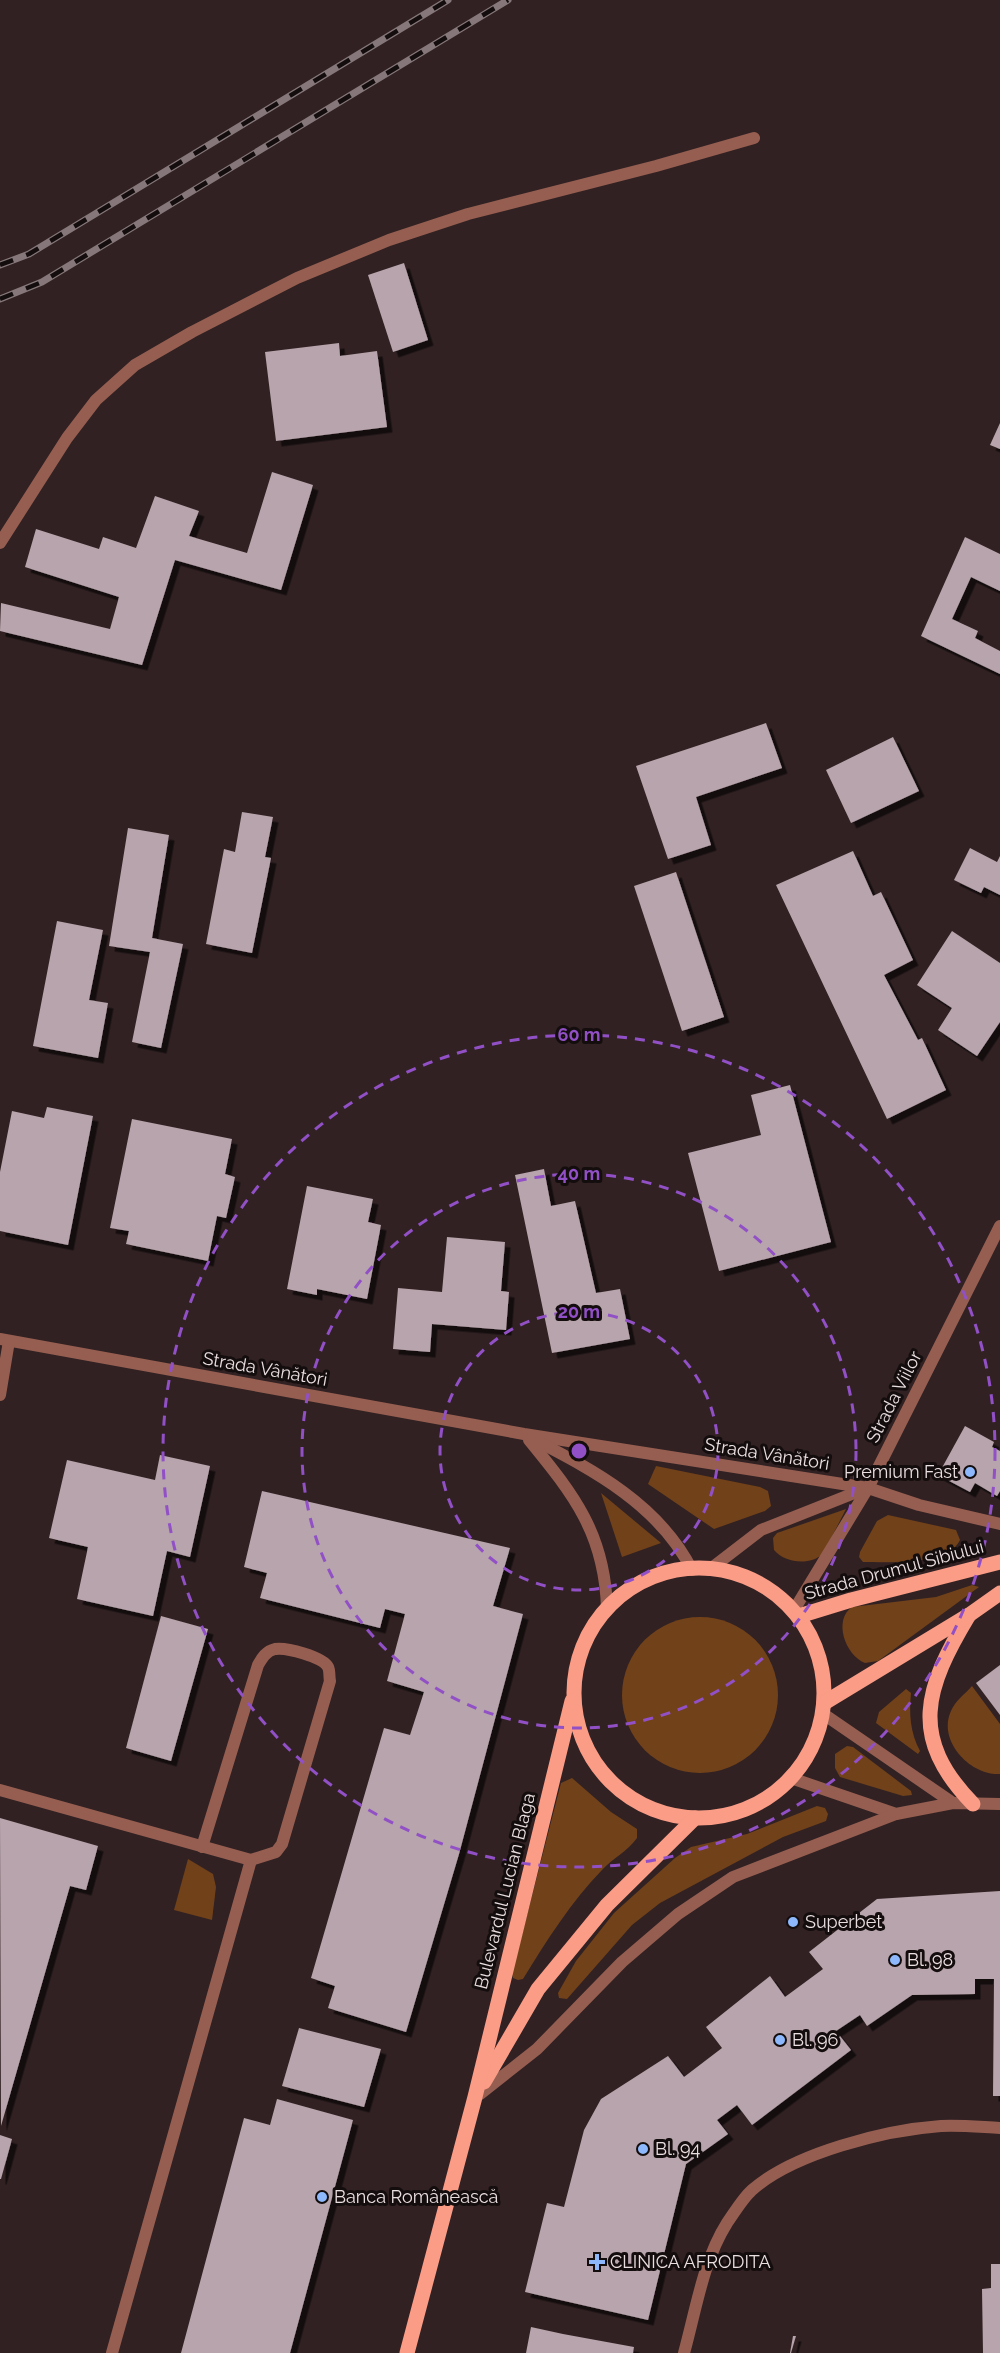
<svg xmlns="http://www.w3.org/2000/svg" width="1000" height="2353" font-family="Raleway,sans-serif">
<defs>
<filter id="shadow"><feDropShadow dx="5.5" dy="5.5" stdDeviation="0" flood-color="#0009"/></filter>
</defs>
<rect width="100%" height="100%" fill="#312123"/>
<!-- green -->
<g fill="#714119">
<path d="M656 1466 760 1487 768 1491 771 1506 765 1511 714 1529 648 1484Z"/>
<path d="M601 1493 661 1543 622 1557Z"/>
<path d="M846 1509 823 1554C809 1566 785 1563 774 1550L773 1538 777 1533Z"/>
<path d="M888 1515 956 1530 960 1540C948 1566 888 1562 863 1562L859 1557 860 1552 877 1521Z"/>
<path d="M972 1585 979 1587 878 1661 865 1663C845 1655 833 1620 852 1607L936 1597Z"/>
<circle cx="700" cy="1695" r="78"/>
<path d="M972 1686 1000 1724V1774C971 1776 937 1741 951 1711 955 1701 965 1694 972 1686Z"/>
<path d="M906 1689 911 1693C909 1714 910 1732 920 1751L918 1754 876 1723 879 1712Z"/>
<path d="M847 1746 853 1747 911 1791 912 1795 903 1796 840 1777 835 1768V1754Z"/>
<path d="M572 1778 611 1812 637 1829V1838C628 1851 613 1858 602 1870 571 1902 547 1940 523 1979L518 1980 513 1978 512 1974 561 1783Z"/>
<path d="M817 1806 825 1808 828 1814 826 1821 783 1837 660 1903 632 1925 567 1999 559 1998 558 1993 576 1961 614 1913 675 1858 691 1847 747 1834Z"/>
<path d="M188 1859 213 1874 216 1887 212 1920 174 1910Z"/>
</g>
<!-- building -->
<g fill="#b7a4ac" filter="url(#shadow)">
<path d="M404 263 428 340 393 352 368 275Z"/>
<path d="M339 343 340 356 377 351 387 427 276 441 265 352Z"/>
<path d="M1000 423V449L990 445Z"/>
<path d="M272 472 313 485 281 590 175 560 142 665 0 631 1 603 110 629 119 597 25 567 36 529 99 549 103 537 136 548 155 496 199 511 189 536 247 553Z"/>
<path d="M965 537 1000 554V591L971 577 952 619 978 631 975 638 1000 651V674L921 636Z"/>
<path d="M766 723 782 768 696 797 711 845 668 859 636 766Z"/>
<path d="M893 737 919 791 851 823 826 770Z"/>
<path d="M242 812 273 817 265 857 271 858 252 953 206 944 224 849 235 852Z"/>
<path d="M128 828 169 835 152 938 183 944 161 1048 132 1042 150 952 109 946Z"/>
<path d="M970 848 997 862 1000 856V895L984 887 981 893 954 880Z"/>
<path d="M853 851 873 896 881 892 913 960 884 975 918 1040 922 1038 946 1090 887 1119 776 885Z"/>
<path d="M676 872 724 1017 682 1031 634 886Z"/>
<path d="M57 921 103 930 89 1000 108 1003 98 1058 33 1046Z"/>
<path d="M952 931 1000 963V1022L977 1056 938 1030 952 1008 917 985Z"/>
<path d="M790 1085 831 1242 719 1271 688 1153 761 1135 751 1095Z"/>
<path d="M47 1107 93 1116 68 1245 0 1231V1172L12 1111 44 1118Z"/>
<path d="M132 1119 232 1139 225 1174 235 1177 226 1218 217 1216 208 1261 126 1244 129 1231 110 1228Z"/>
<path d="M544 1169 551 1206 575 1201 596 1293 620 1289 630 1339 552 1353 515 1175Z"/>
<path d="M307 1186 373 1199 368 1222 381 1225 367 1299 317 1289V1295L287 1289Z"/>
<path d="M447 1237 505 1242 501 1291 509 1292 506 1330 432 1324 430 1352 393 1349 398 1288 442 1292Z"/>
<path d="M965 1426 994 1442 992 1447 1000 1451V1491L997 1496 975 1483 970 1492 938 1475Z"/>
<path d="M160 1455 210 1466 190 1557 167 1551 153 1616 77 1599 88 1547 49 1538 67 1460 155 1480Z"/>
<path d="M262 1491 510 1548 493 1606 523 1614 459 1854 406 2032 328 2008 335 1986 311 1978 384 1728 410 1735 424 1692 387 1681 405 1614 385 1609 380 1628 260 1598 267 1573 244 1567Z"/>
<path d="M161 1616 208 1629 171 1761 126 1748Z"/>
<path d="M1000 1665V1715L976 1683Z"/>
<path d="M0 1818 98 1846 86 1890 70 1886 1 2126Z"/>
<path d="M1000 1891V2096H993L994 1979H975V1994L912 1995 867 2026 860 2015 836 2031 851 2050 752 2125 737 2105 717 2120 728 2134 686 2164 648 2320 525 2292 547 2203 564 2207 584 2130 601 2099 668 2056 684 2077 722 2048 706 2027 770 1976 785 1997 823 1969 809 1952 877 1899Z"/>
<path d="M299 2028 381 2049 364 2107 282 2086Z"/>
<path d="M277 2099 353 2120 290 2353H181L244 2118 270 2125Z"/>
<path d="M0 2135 12 2139 1 2179H0Z"/>
<path d="M991 2264H1000V2353H983L982 2289 991 2288Z"/>
<path d="M531 2327 563 2334 634 2347 633 2353H526Z"/>
<path d="M793 2336H796L791 2353H790Z"/>
</g>
<g fill="none" stroke-linecap="round" stroke-linejoin="round">
<!-- lane -->
<g stroke="#965e50" stroke-width="12">
<path d="M868 1488 1000 1226"/>
<path d="M202 1847 258 1665C262 1658 266 1651 275 1649 286 1647 323 1657 328 1667 330 1671 329 1677 330 1681L282 1844 276 1852 251 1860"/>
<path d="M684 2353C696 2310 703 2261 727 2223 734 2213 743 2198 752 2190 794 2153 885 2130 941 2126 960 2125 980 2127 1000 2128"/>
</g>
<!-- street -->
<g stroke="#965e50" stroke-width="12">
<path d="M0 543 67 438 96 400 135 365 192 332 297 278 389 240 468 214 656 166 754 138"/>
<path d="M0 1339 524 1434 868 1488 919 1505 1000 1524"/>
<path d="M0 1395 9 1341"/>
<path d="M533 1439C595 1471 659 1505 692 1570"/>
<path d="M529 1440C574 1495 605 1534 607 1609"/>
<path d="M709 1570 761 1530 867 1488"/>
<path d="M794 1610 868 1488"/>
<path d="M822 1713 953 1803"/>
<path d="M791 1778 896 1814 953 1803 1000 1804"/>
<path d="M0 1790 251 1860 112 2353"/>
<path d="M480 2094 537 2049 622 1962 678 1914 733 1877 896 1814"/>
</g>
<!-- primary -->
<g stroke="#fa9c86" stroke-width="15">
<circle cx="699" cy="1693" r="125"/>
<path d="M969 1615C925 1688 908 1737 973 1804"/>
<path d="M799 1616 851 1600 1000 1562"/>
<path d="M824 1703 969 1615 1000 1593"/>
<path d="M484 2082 538 1989 607 1905 695 1818"/>
<path d="M407 2353 475 2097 572 1701"/>
</g>
<!-- rail casing -->
<g stroke="#86787a" stroke-width="7">
<g id="rail">
<path d="M0 265 29 254 448 0"/>
<path d="M0 299 42 282 508 0"/>
</g>
</g>
<!-- rail -->
<use href="#rail" stroke="#140d0d" stroke-width="4.5" stroke-dasharray="14" stroke-linecap="butt"/>
</g>
<!-- distance rings -->
<g fill="none" stroke="#9150c6" stroke-width="3" stroke-dasharray="10 8">
<circle cx="579" cy="1451" r="139"/>
<circle cx="579" cy="1451" r="277"/>
<circle cx="579" cy="1451" r="416"/>
</g>
<!-- markers -->
<g fill="#8db9fc" stroke="#140d0d" stroke-width="2">
<circle cx="970" cy="1472" r="6"/>
<circle cx="793" cy="1922" r="6"/>
<circle cx="895" cy="1960" r="6"/>
<circle cx="780" cy="2040" r="6"/>
<circle cx="643" cy="2149" r="6"/>
<circle cx="322" cy="2197" r="6"/>
<path d="M594 2253h6v6h6v6h-6v6h-6v-6h-6v-6h6z"/>
</g>
<g text-anchor="middle" stroke-width="6" stroke-linejoin="round" paint-order="stroke">
<!-- street labels -->
<g font-size="18" fill="#eadfe0" stroke="#140d0d">
<text transform="translate(265 1369) rotate(10)" y="6">Strada Vânători</text>
<text transform="translate(894 1397) rotate(-63)" y="6">Strada Viilor</text>
<text transform="translate(767 1454) rotate(9)" y="6">Strada Vânători</text>
<text transform="translate(894 1570) rotate(-15)" y="6">Strada Drumul Sibiului</text>
<text transform="translate(505 1891) rotate(-76)" y="6">Bulevardul Lucian Blaga</text>
</g>
<!-- poi labels -->
<g font-size="18" fill="#eadfe0" stroke="#140d0d" text-anchor="start">
<text x="958" y="1478" text-anchor="end">Premium Fast</text>
<text x="805" y="1928">Superbet</text>
<text x="907" y="1966">Bl. 98</text>
<text x="792" y="2046">Bl. 96</text>
<text x="655" y="2155">Bl. 94</text>
<text x="334" y="2203">Banca Românească</text>
<text x="610" y="2268">CLINICA AFRODITA</text>
</g>
</g>
<circle cx="579" cy="1451" r="9" fill="#9150c6" stroke="#140d0d" stroke-width="3"/>
<g font-size="18" text-anchor="middle" font-weight="bold" fill="#9150c6" stroke="#140d0d" stroke-width="6" stroke-linejoin="round" paint-order="stroke">
<text x="579" y="1041">60 m</text>
<text x="579" y="1180">40 m</text>
<text x="579" y="1318">20 m</text>
</g>
</svg>
